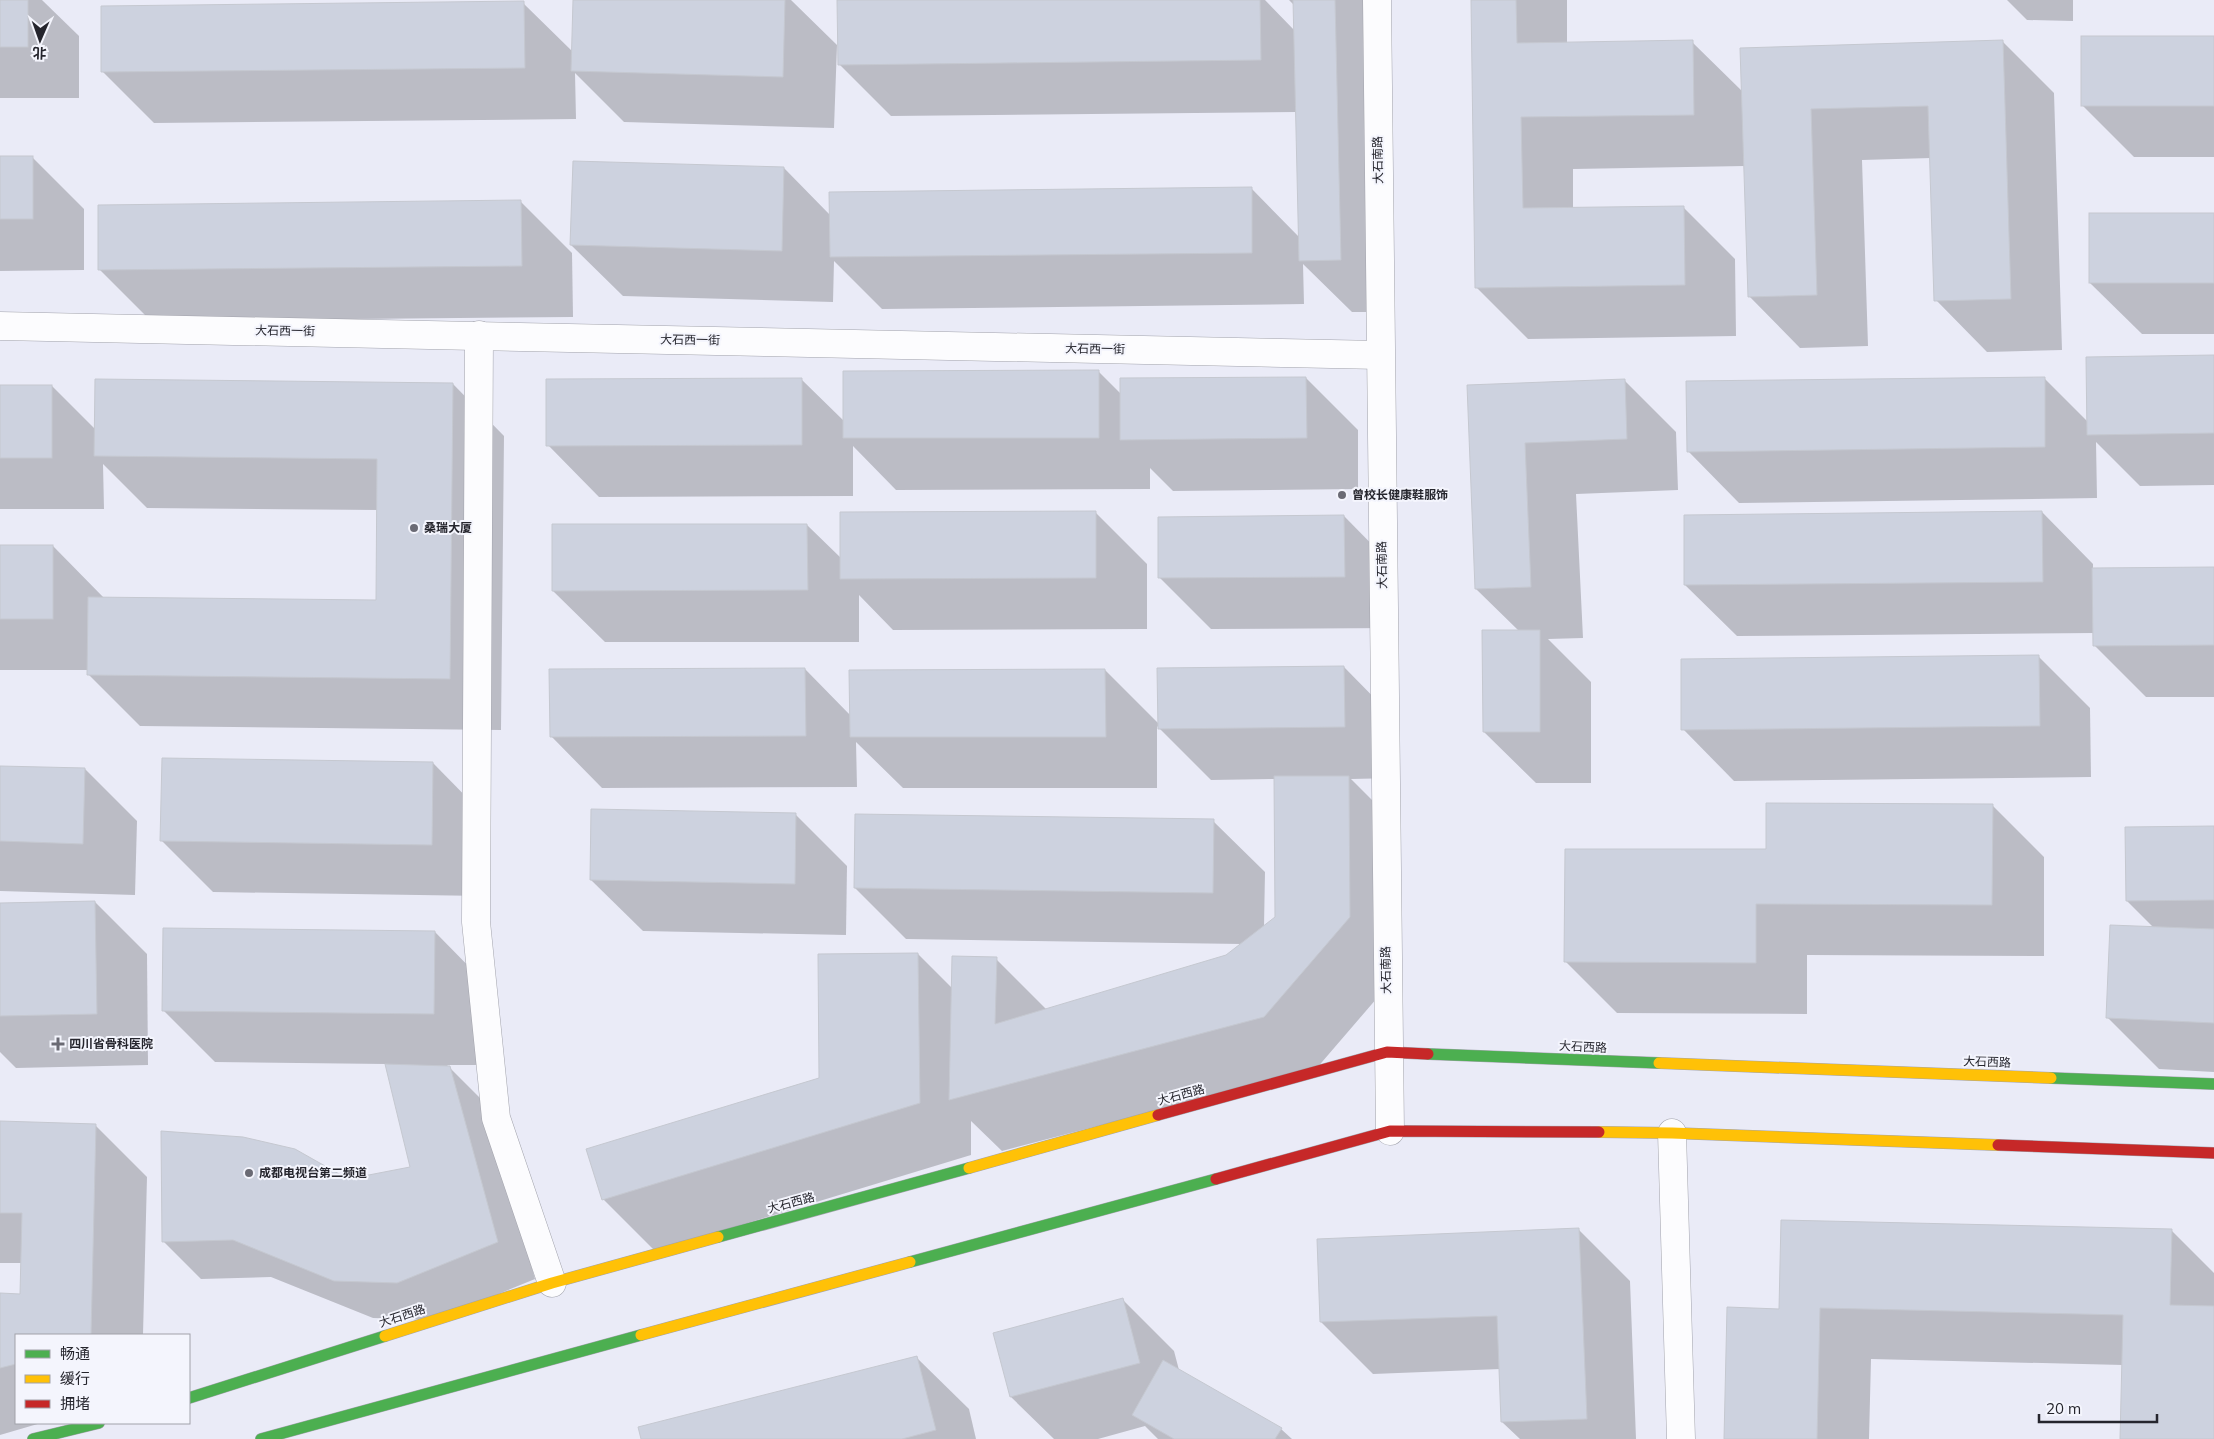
<svg xmlns="http://www.w3.org/2000/svg" width="2214" height="1439" font-family="Mulish,'Noto Sans SC',sans-serif">
<rect width="100%" height="100%" fill="#eaebf7"/>
<!-- shadow -->
<g fill="#0003">
<path d="M0 0H42L79 36V98H0Z"/>
<path d="M574 0H791L837 45 834 128 624 122 575 73 576 119 154 123 103 72 523 3 573 52Z"/>
<path d="M838 0H1265L1295 31V6L1289 0H1385L1392 312H1352L1303 264 1304 304 882 309 834 261 833 302 623 296 571 245 784 168 830 215 1251 188 1299 237 1297 112 891 116 839 64Z"/>
<path d="M1472 0H1567V43L1692 42 1743 92 2002 41 2054 93 2062 350 1987 352 1936 300 1931 158 1862 160 1868 346 1800 348 1749 296 1745 166 1573 169V209L1683 207 1735 259 1736 336 1528 339 1476 287Z"/>
<path d="M2007 0H2073V21L2027 20Z"/>
<path d="M2214 37V157H2134L2082 105Z"/>
<path d="M0 157H32L84 209V270L0 271Z"/>
<path d="M520 201 572 253 573 317 151 321 100 270Z"/>
<path d="M2214 214V334H2142L2090 283Z"/>
<path d="M2214 357V485L2140 486 2096 442 2097 498 1739 503 1688 451 2044 378 2088 422Z"/>
<path d="M1098 371 1121 394 1306 378 1358 430V489L1173 491 1150 468V489L896 490 853 446V496L599 497 548 445 801 379 845 422Z"/>
<path d="M1624 380 1676 432 1678 490 1576 494 1583 638 1548 639 1591 682V783H1536L1484 732 1519 631 1476 589 1469 386Z"/>
<path d="M453 384 504 436 501 730 140 726 88 674V670H0V547L53 546 105 599 378 601V510L147 508 103 464 104 509H0V386H52L96 430Z"/>
<path d="M1095 512 1147 564V629L893 630 859 595V642H605L553 591 807 525 842 559Z"/>
<path d="M2042 512 2093 564V570L2214 568V697H2146L2095 646V633L1737 636 1685 585Z"/>
<path d="M1344 516 1395 568 1396 628 1211 629 1159 577Z"/>
<path d="M2039 657 2090 708 2091 777 1734 781 1683 729Z"/>
<path d="M1344 667 1395 719 1396 778 1351 779 1400 828 1402 969 1316 1069 1002 1151 971 1121V1155L655 1251 603 1199 821 1079 918 954 953 989 996 959 1047 1010 1227 956 1242 944 906 939 855 888 1213 821 1265 872 1264 927 1276 918 1275 779 1211 780 1157 726V788H903L856 742 857 787 602 788 551 736 805 669 851 716 1105 670 1159 724Z"/>
<path d="M433 763 484 815V896L213 892 162 841Z"/>
<path d="M0 767 85 769 137 821 135 895 0 891Z"/>
<path d="M1992 805 2044 857V956L1807 955V1014L1617 1013 1566 962 1767 850Z"/>
<path d="M796 815 847 866 846 935 643 931 591 880Z"/>
<path d="M2214 827V1072L2159 1069 2108 1018 2154 928 2127 901Z"/>
<path d="M95 902 147 954 148 1065 16 1068 0 1052V904Z"/>
<path d="M435 932 486 984 485 1065H447L487 1105 535 1279 435 1320 373 1318 271 1277 201 1279 163 1241 348 1181 412 1168 386 1064 215 1062 163 1010Z"/>
<path d="M0 1123 95 1125 147 1177 143 1335H16V1423H41L0 1435V1295H21L22 1263H0Z"/>
<path d="M1579 1230 1630 1281 1636 1439H1520L1502 1422 1500 1369 1373 1374 1321 1322Z"/>
<path d="M2171 1230 2214 1273V1439H2121L2123 1365 1871 1359 1869 1439H1725L1780 1310Z"/>
<path d="M1122 1299 1174 1351 1179 1370 1281 1429 1292 1439H1158L1145 1426 1098 1439H1054L1011 1397 994 1334Z"/>
<path d="M917 1358 969 1409 976 1439H643Z"/>
</g>
<!-- building -->
<g fill="#cdd2df" stroke="#c5c8d0">
<rect x="0" y="0" width="28" height="47"/>
<path d="M573 0H785L783 77 571 71Z"/>
<path d="M837 0H1260L1261 60 838 65Z"/>
<path d="M1293 0H1335L1341 260 1299 261Z"/>
<path d="M1471 0H1516L1517 43 1693 40 1694 115 1521 117 1523 208 1684 206 1685 285 1475 288Z"/>
<path d="M524 1 525 68 101 72V6Z"/>
<rect x="2081" y="36" width="133" height="70"/>
<path d="M2003 40 2011 299 1934 301 1928 106 1811 109 1817 295 1748 297 1740 48Z"/>
<rect x="0" y="156" width="33" height="63"/>
<path d="M573 161 784 167 782 251 570 245Z"/>
<path d="M1252 187V253L830 257 829 192Z"/>
<path d="M521 200 522 266 98 270V205Z"/>
<rect x="2089" y="213" width="125" height="70"/>
<path d="M2214 355V433L2087 435 2086 357Z"/>
<path d="M1099 370V438H843V371Z"/>
<path d="M1306 377 1307 438 1120 440V378Z"/>
<path d="M2045 377V447L1687 452 1686 381Z"/>
<path d="M802 378V445L546 446V379Z"/>
<path d="M95 379 453 383 450 679 87 675 88 597 376 600 377 459 94 456Z"/>
<path d="M1625 379 1627 439 1525 443 1531 587 1475 589 1467 385Z"/>
<rect x="0" y="385" width="52" height="73"/>
<path d="M1096 511V578L840 579V512Z"/>
<path d="M2042 511 2043 582 1684 585V515Z"/>
<path d="M1344 515 1345 577 1158 578V517Z"/>
<path d="M552 524H807L808 590 552 591Z"/>
<rect x="0" y="545" width="53" height="74"/>
<path d="M2214 567V645L2093 646 2092 568Z"/>
<path d="M1482 630H1540V732H1483Z"/>
<path d="M2039 655 2040 726 1681 730V659Z"/>
<path d="M1344 666 1345 727 1158 729 1157 668Z"/>
<path d="M805 668 806 736 550 737 549 669Z"/>
<path d="M1105 669 1106 737H850L849 670Z"/>
<path d="M162 758 433 762 432 845 160 841Z"/>
<path d="M0 766 85 768 83 844 0 841Z"/>
<path d="M1274 776H1349L1350 917 1264 1017 949 1100 952 956 997 957 995 1024 1226 955 1275 917Z"/>
<path d="M1766 803 1993 804 1992 905 1756 904V963L1564 962 1565 849H1766Z"/>
<path d="M591 809 796 813 795 884 590 880Z"/>
<path d="M855 814 1214 819 1213 893 854 888Z"/>
<path d="M2214 826V900L2126 901 2125 827Z"/>
<path d="M95 901 97 1014 0 1016V903Z"/>
<path d="M2110 925 2214 929V1023L2106 1018Z"/>
<path d="M163 928 435 931 434 1014 162 1011Z"/>
<path d="M918 953 920 1103 602 1200 586 1149 819 1078 818 954Z"/>
<path d="M385 1064 450 1066 498 1242 397 1283 334 1281 233 1240 162 1242 161 1131 243 1137 295 1149 348 1179 410 1167Z"/>
<path d="M0 1121 96 1124 91 1335H16V1364L0 1368V1293L20 1294 22 1213H0Z"/>
<path d="M1781 1220 2172 1229 2170 1305 2214 1306V1439H2120L2123 1315 1820 1308 1817 1439H1724L1727 1307 1779 1309Z"/>
<path d="M1579 1228 1587 1419 1501 1422 1497 1316 1320 1322 1317 1239Z"/>
<path d="M1123 1298 1140 1363 1010 1397 993 1333Z"/>
<path d="M917 1356 936 1430 902 1439H641L638 1427Z"/>
<path d="M1163 1360 1282 1428 1275 1439H1174L1132 1415Z"/>
</g>
<g fill="none" stroke-linecap="round" stroke-linejoin="round">
<!-- street casing -->
<g stroke="#a2a3ac" stroke-width="29">
<g id="street">
<path d="M1377 0 1390 1131"/>
<path d="M0 326 1380 355"/>
<path d="M479 335 476 922 496 1118 552 1283"/>
<path d="M1672 1133 1681 1439"/>
</g>
</g>
<!-- fast casing -->
<g stroke="#a2a3ac" stroke-width="12">
<g id="fast">
<path d="M1428 1054 1659 1063"/>
<path d="M2051 1078 2214 1084"/>
<path d="M718 1237 969 1168"/>
<path d="M910 1262 1216 1179"/>
<path d="M189 1398 385 1336"/>
<path d="M33 1439 99 1423"/>
<path d="M261 1439 641 1335"/>
</g>
</g>
<!-- slow casing -->
<g stroke="#a2a3ac" stroke-width="12">
<g id="slow">
<path d="M1659 1063 2051 1078"/>
<path d="M1599 1132 1672 1133 1998 1145"/>
<path d="M969 1168 1158 1115"/>
<path d="M641 1335 910 1262"/>
<path d="M385 1336 552 1283 718 1237"/>
</g>
</g>
<!-- jam casing -->
<g stroke="#a2a3ac" stroke-width="12">
<g id="jam">
<path d="M1158 1115 1387 1052 1428 1054"/>
<path d="M1998 1145 2214 1153"/>
<path d="M1216 1179 1390 1131 1599 1132"/>
</g>
</g>
<!-- street -->
<use href="#street" stroke="#fcfcfe" stroke-width="28"/>
<!-- fast -->
<use href="#fast" stroke="#4caf50" stroke-width="11"/>
<!-- slow -->
<use href="#slow" stroke="#ffc107" stroke-width="11"/>
<!-- jam -->
<use href="#jam" stroke="#c62828" stroke-width="11"/>
</g>
<!-- markers -->
<g fill="#6a6a74" stroke="#f4f5fd" stroke-width="2">
<circle cx="1342" cy="495" r="5"/>
<circle cx="414" cy="528" r="5"/>
<path d="M55.5 1036.5h5v5h5v5h-5v5h-5v-5h-5v-5h5z"/>
<circle cx="249" cy="1173" r="5"/>
</g>
<g text-anchor="middle" stroke-width="4" stroke-linejoin="round" paint-order="stroke">
<!-- street labels -->
<g font-size="12" fill="#25252d" stroke="#f4f5fd">
<text transform="translate(1378 160) rotate(-91)" y="4">大石南路</text>
<text transform="translate(285 331) rotate(1)" y="4">大石西一街</text>
<text transform="translate(690 340) rotate(1)" y="4">大石西一街</text>
<text transform="translate(1095 349) rotate(1)" y="4">大石西一街</text>
<text transform="translate(1382 565) rotate(-91)" y="4">大石南路</text>
<text transform="translate(1386 970) rotate(-91)" y="4">大石南路</text>
<text transform="translate(1583 1047) rotate(3)" y="4">大石西路</text>
<text transform="translate(1987 1062) rotate(2)" y="4">大石西路</text>
<text transform="translate(1181 1095) rotate(-15)" y="4">大石西路</text>
<text transform="translate(791 1203) rotate(-15)" y="4">大石西路</text>
<text transform="translate(402 1316) rotate(-18)" y="4">大石西路</text>
</g>
<!-- poi labels -->
<g font-size="12" font-weight="bold" fill="#25252d" stroke="#f4f5fd" text-anchor="start">
<text x="1352" y="499">曾校长健康鞋服饰</text>
<text x="424" y="532">桑瑞大厦</text>
<text x="69" y="1048">四川省骨科医院</text>
<text x="259" y="1177">成都电视台第二频道</text>
</g>
</g>
<!-- legend -->
<rect x="15" y="1334" width="175" height="90" fill="#f4f5fd" stroke="#a1a2aa"/>
<rect x="25" y="1350" width="25" height="8" fill="#4caf50" stroke="#a1a2aa"/>
<text x="60" y="1359" font-size="15" fill="#25252d">畅通</text>
<rect x="25" y="1375" width="25" height="8" fill="#ffc107" stroke="#a1a2aa"/>
<text x="60" y="1384" font-size="15" fill="#25252d">缓行</text>
<rect x="25" y="1400" width="25" height="8" fill="#c62828" stroke="#a1a2aa"/>
<text x="60" y="1409" font-size="15" fill="#25252d">拥堵</text>
<!-- north arrow -->
<g transform="translate(40 40) rotate(182)" stroke="#f4f5fd" stroke-width="4" paint-order="stroke">
<path d="M0-4L9 19L0 12L-9 19Z" fill="#25252d"/>
<text y="-8" font-size="14" font-weight="bold" text-anchor="middle" fill="#25252d">北</text>
</g>
<!-- scale -->
<path d="M2039 1414v8h118v-8" fill="none" stroke="#25252d" stroke-width="2.5"/>
<text x="2046" y="1414" font-size="15" fill="#25252d" stroke="#f4f5fd" stroke-width="4" paint-order="stroke">20 m</text>
</svg>
